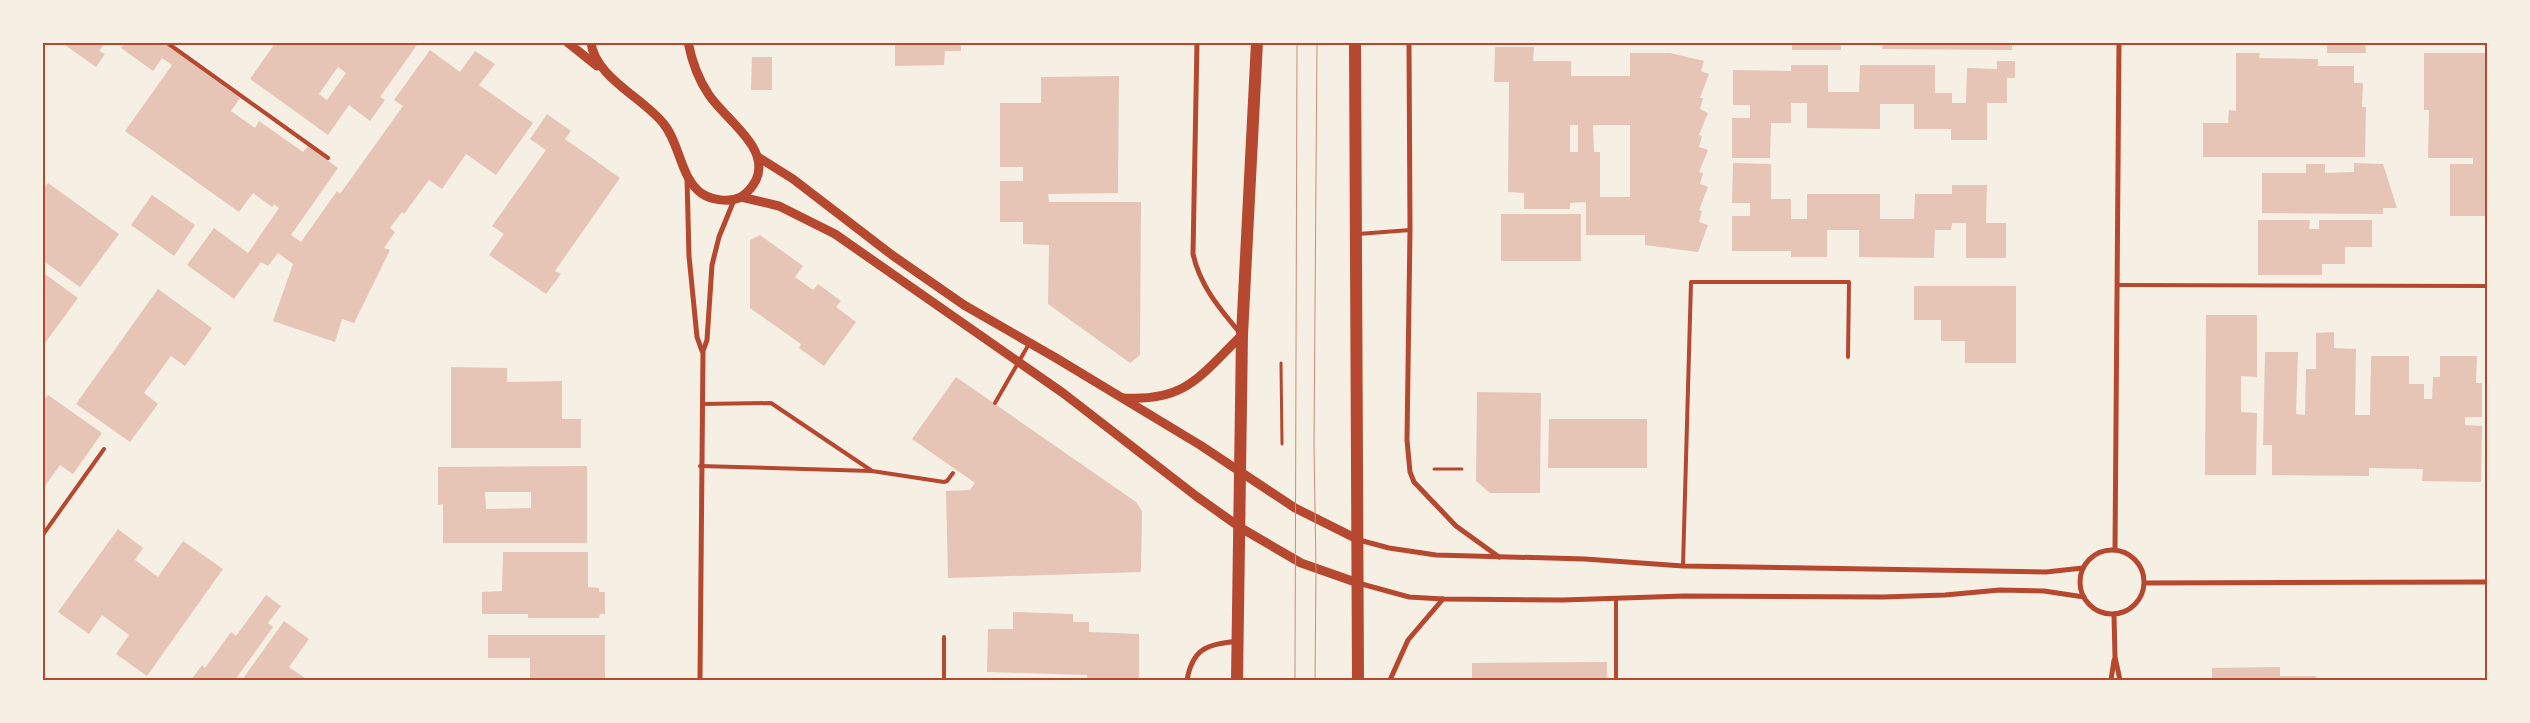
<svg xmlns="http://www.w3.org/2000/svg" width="2530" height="723" font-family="Figtree,sans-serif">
<rect width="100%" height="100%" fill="#f6efe4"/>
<!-- building -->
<g fill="#e6c5b7" fill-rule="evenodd">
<path d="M61 42H106L99 51 105 54 96 67Z"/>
<path d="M125 42H163L240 98 231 111 255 128 259 121 303 152 308 146 338 168 291 235 301 242 337 191 340 194 403 106 394 100 430 50 460 72 475 51 495 64 479 85 533 123 496 175 466 154 442 189 429 180 404 214 402 212 390 228 395 232 384 248 390 250 354 323 342 319 335 342 273 321 293 264 278 253 268 266 261 262 234 299 187 265 214 228 248 253 279 208 274 204 272 207 253 193 239 212 125 131 172 65 162 58 153 71 121 48Z"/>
<path d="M276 42H419L380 97 385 100 370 121 349 105 328 135 250 79ZM338 67 346 73 327 100 319 94Z"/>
<path d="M895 42H961V51H945L944 65 895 66Z"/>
<rect x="1620" y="42" width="47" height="2"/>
<rect x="1792" y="42" width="49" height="8"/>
<path d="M1883 42H2012V50L1882 49Z"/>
<path d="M2269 42H2365L2366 53H2327V44Z"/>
<path d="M1495 47H1534L1533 61H1571V76H1630V53H1670L1704 61 1701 71 1709 74 1700 98H1703L1700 109 1708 113 1699 135 1702 136 1699 147 1708 150 1699 172 1703 173 1700 184 1708 187 1699 210 1702 211 1699 222 1708 225 1698 252 1645 245V235H1586V202L1570 203V209H1524V193L1508 192 1509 82H1494ZM1570 125H1578V152H1570ZM1593 125H1630V197H1600V152H1594Z"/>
<path d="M2236 53H2260L2259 58 2318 59V66H2354V83H2363L2362 107H2366L2365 157H2203V123H2228L2229 110 2236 111Z"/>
<path d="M2424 53H2488V216H2450V164H2473V158H2428L2429 110H2424Z"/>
<path d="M752 57H772V90H751Z"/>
<path d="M1997 61H2015V78H2007V103H1987V140H1951V129H1914V104H1880V129L1807 128V103H1791V123H1771L1770 158H1732V118H1750V105H1733V70L1791 71V65H1828V92H1859L1860 65H1935V93H1952V103H1966L1967 68 1997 69Z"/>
<path d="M1119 76 1118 193 1048 194 1049 202H1141L1140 355 1130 363 1048 304 1049 245 1023 244V222H1000V181H1023V167H1000V103H1041V77Z"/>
<path d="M547 114 571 131 565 139 620 178 555 271 561 274 546 294 489 255 504 234 492 226 546 150 530 139Z"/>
<path d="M1733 163 1771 164V199H1791V219H1807V194H1880V219H1914L1915 194H1952V185H1987L1986 223H2006V258H1966V223H1952L1951 230H1935L1934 258 1859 257V230H1827V257H1791V251H1732V216H1750V203H1732Z"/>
<path d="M2354 163 2383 164 2397 208H2383V214L2262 213V173H2306V164H2325V173L2354 172Z"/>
<path d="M48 183 119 234 80 287 42 260V191Z"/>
<path d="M152 195 195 225 174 256 131 225Z"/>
<rect x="1501" y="214" width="80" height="47"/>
<path d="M2258 220H2310L2309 229H2319V220H2372V247H2345V264H2322V275H2258Z"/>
<path d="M760 235 803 266 795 277 813 290 818 284 841 301 836 307 856 322 824 366 799 348 801 344 750 308V240Z"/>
<path d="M42 272 78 298 42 347Z"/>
<path d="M1914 286H2016V363H1965V341H1941V320H1914Z"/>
<path d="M158 289 212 328 185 366 171 356 144 393 158 404 130 442 76 404Z"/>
<path d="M2206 315H2257V377L2241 376V412L2257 413 2256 475H2205Z"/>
<path d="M2334 332V348L2356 349 2355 415H2370L2371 356H2409V384H2424V399H2432L2433 377H2440V356H2477L2476 383H2482V417H2465V425L2482 426 2481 482 2422 481 2423 469 2369 468V476L2272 475V445H2263L2265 352H2298L2296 414 2305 415 2306 369H2316V333Z"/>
<path d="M451 367 507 368V382L562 381V419H581V448H451Z"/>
<path d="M956 377 1136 502 1142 511 1141 572 948 578 946 491 970 490 975 483 912 439Z"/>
<path d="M1477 392 1541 393 1540 493H1490L1476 481Z"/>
<path d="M48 395 102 433 73 474 60 465 42 490V402Z"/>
<path d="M1549 419H1647V468H1548Z"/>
<path d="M587 466V543H443V504L438 505V467ZM485 492H531V508L486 509Z"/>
<path d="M118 529 143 548 135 560 158 577 183 541 223 569 147 676 116 654 129 635 102 615 89 634 58 612Z"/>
<path d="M503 552H588V587L599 588V592H605V614H600L599 618H528V614H482V592L502 591Z"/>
<path d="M266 595 281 606 268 623 273 627 235 680H191L202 665 205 668 231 632 236 636Z"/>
<path d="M1013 612 1073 614V622H1089V632L1139 634V680H1087V675L987 672 988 629H1013Z"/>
<path d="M284 621 309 639 289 667 305 678 304 680H242Z"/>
<path d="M488 635H605V680H530V658H488Z"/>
<path d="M1607 662V680H1472V663Z"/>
<path d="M2280 667V676H2316V680H2212V668Z"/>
</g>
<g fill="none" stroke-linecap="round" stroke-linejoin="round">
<!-- path -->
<g stroke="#b5482f" stroke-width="3">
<path d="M1281 363 1282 444"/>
<path d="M1434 469H1462"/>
</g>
<!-- service -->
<g stroke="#b5482f" stroke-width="4">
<path d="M166 42 328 158"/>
<path d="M1358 234 1410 230"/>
<path d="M2118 285 2488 286"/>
<path d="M995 403 1029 344"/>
<path d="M702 404 771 403 872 471 944 482 947 481 953 473"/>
<path d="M700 466 872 471"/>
<path d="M42 536 104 449"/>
<path d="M1683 566 1691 282H1849L1848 357"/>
<path d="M944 680V637"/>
<path d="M1616 680V598"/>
</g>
<!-- minor -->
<g stroke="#b5482f" stroke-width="5">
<path d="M1197 42 1193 254C1200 286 1220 309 1240 333"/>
<path d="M1409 42 1410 230 1407 440 1410 472 1414 482 1456 526 1499 557"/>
<path d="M687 178 689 256 697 337 702 351"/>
<path d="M1359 540 1389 548 1436 555 1585 559 1683 566 2046 572 2083 568"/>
<circle cx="2112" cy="582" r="32"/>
<path d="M2115 550 2119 42"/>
<path d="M1358 583 1409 597 1443 599 1563 600 1684 596 1883 597 1945 595 2000 590 2044 591 2084 597"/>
<path d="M2145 583 2488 582"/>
<path d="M2114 615 2115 657 2120 680"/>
<path d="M700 680 703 351 707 340 712 265 719 237 734 200"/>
<path d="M1187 680C1193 647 1208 645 1237 641"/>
<path d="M1390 680 1408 640 1443 599"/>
<path d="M2111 680 2114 660"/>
</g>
<!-- tertiary -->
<g stroke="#b5482f" stroke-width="9">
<path d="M567 42 597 66"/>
<path d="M591 42C594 76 643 98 663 123 680 143 680 177 701 193 711 200 729 203 741 197 747 193 753 186 756 180 771 148 725 119 709 95 698 79 692 62 688 42"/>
<path d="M758 157 793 179 892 255 964 305 1056 358 1200 445 1295 508 1359 540"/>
<path d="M741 197 779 206 835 234 1063 393 1196 496 1241 528 1301 563 1358 583"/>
<path d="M1123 398C1186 402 1200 376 1242 335"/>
</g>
<!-- primary -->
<g stroke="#b5482f" stroke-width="12">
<path d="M1355 42 1358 680"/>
<path d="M1237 680 1242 335 1257 42"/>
</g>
<!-- tram -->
<g stroke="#cf8b77" stroke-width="1">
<path d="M1295 680 1297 42"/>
<path d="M1315 680 1316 569 1314 445 1317 42"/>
</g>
</g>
<!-- border -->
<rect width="2530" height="723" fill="none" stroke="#f6efe4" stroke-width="88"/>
<rect x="44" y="44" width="2442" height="635" fill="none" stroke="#b5482f" stroke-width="2"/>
</svg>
